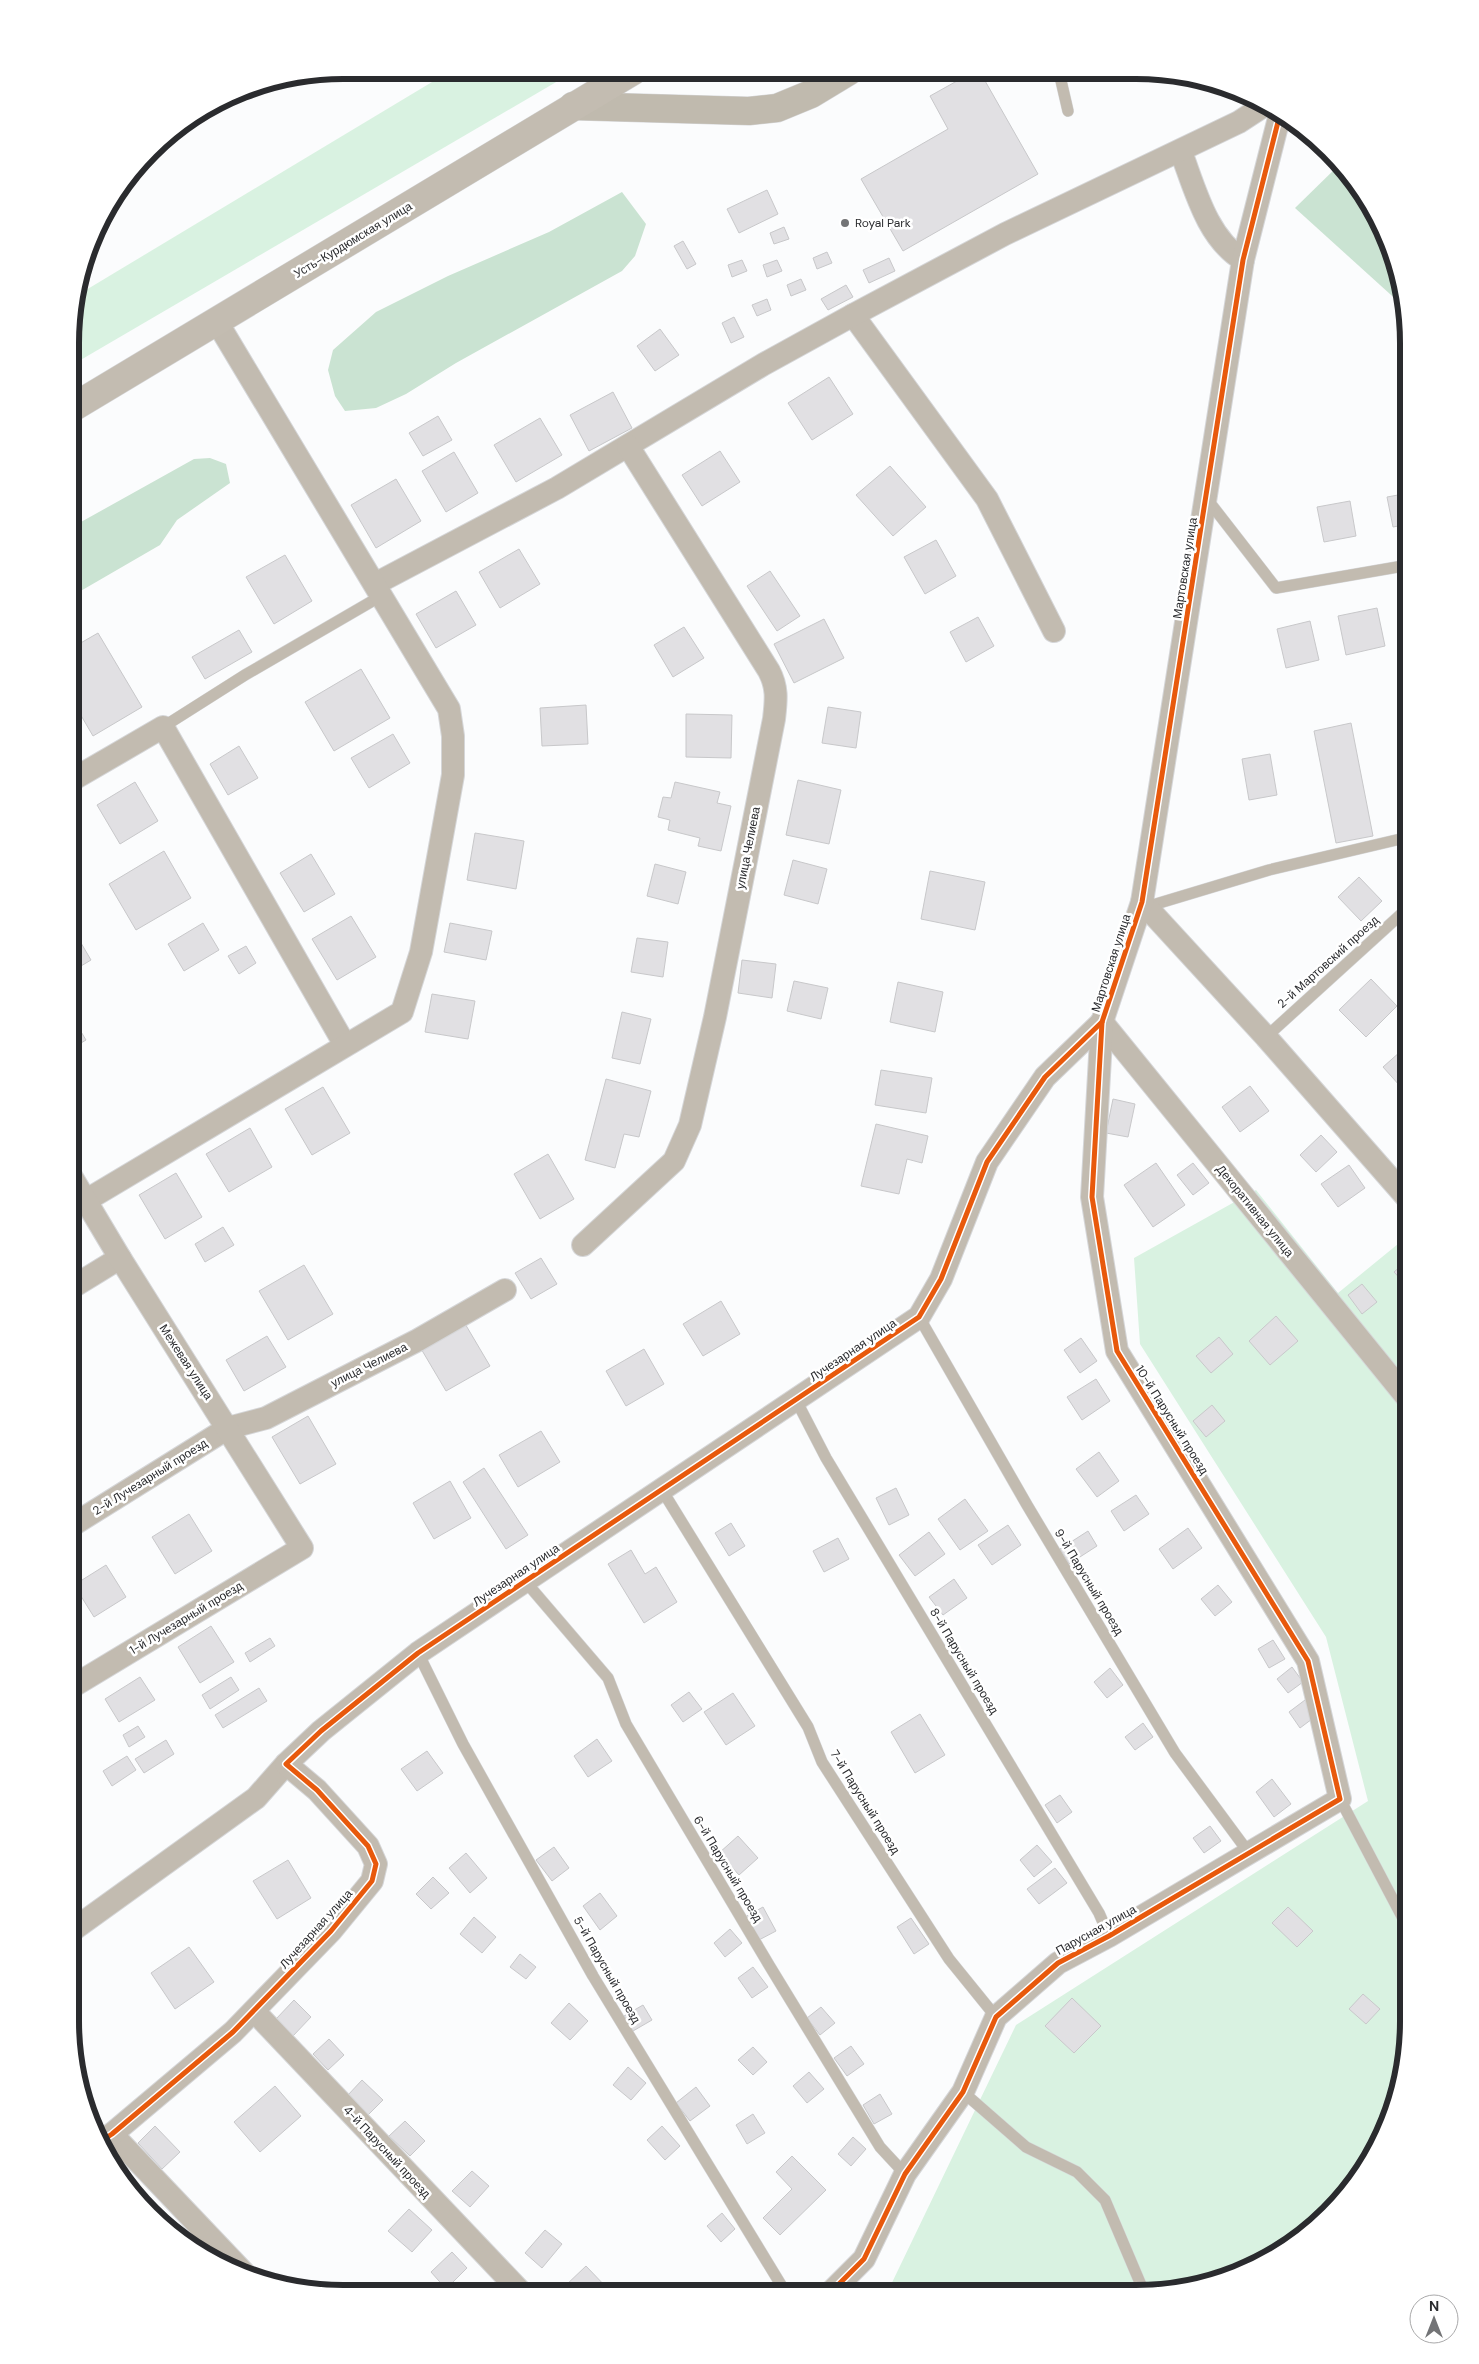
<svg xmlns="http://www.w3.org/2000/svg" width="1479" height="2364" font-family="'DM Sans',sans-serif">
<rect width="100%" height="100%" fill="#fbfcfd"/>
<!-- green -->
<g fill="#d9f2e1">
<path d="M452 70 575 71 72 365V308L76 296Z"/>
<path d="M1256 1190 1338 1293 1409 1235 1408 2039 1388 2125 1353 2187 1302 2237 1240 2273 1136 2294 887 2293 1016 2025 1368 1801 1326 1637 1140 1344 1134 1258Z"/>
</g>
<!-- forest -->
<g fill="#cae3d2">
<path d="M1340 164 1353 177 1388 239 1401 304 1295 208Z"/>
<path d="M622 192 646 224 635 256 622 271 456 363 406 394 376 408 345 411 335 396 328 370 333 350 376 312 448 276 549 232Z"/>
<path d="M210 458 226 464 230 483 177 520 160 545 72 596V527L194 459Z"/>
</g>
<!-- building -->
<g fill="#e1e0e3" stroke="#c8c8ca">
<path d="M973 72H980L1038 174 903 251 861 179 948 129 930 96Z"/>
<path d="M767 190 778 214 739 233 727 209Z"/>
<path d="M784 227 789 239 774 244 770 233Z"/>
<path d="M683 241 696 264 687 269 674 246Z"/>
<path d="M827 252 832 263 817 269 813 258Z"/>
<path d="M889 258 895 271 869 283 863 270Z"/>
<path d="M742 260 747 271 732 277 728 265Z"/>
<path d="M777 260 782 271 767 277 763 265Z"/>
<path d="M801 279 806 290 791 296 787 285Z"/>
<path d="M846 285 853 297 828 310 821 299Z"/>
<path d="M767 299 771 310 757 316 752 305Z"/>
<path d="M734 317 744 337 731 343 722 323Z"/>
<path d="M660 329 679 355 655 371 637 346Z"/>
<path d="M829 377 853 414 812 440 788 403Z"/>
<path d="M613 392 632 428 589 451 570 415Z"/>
<path d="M438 416 452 440 423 456 409 433Z"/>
<path d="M540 418 562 455 516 482 494 445Z"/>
<path d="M720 451 740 482 702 506 682 475Z"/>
<path d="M454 452 478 493 446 512 422 471Z"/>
<path d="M890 466 926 507 893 536 856 495Z"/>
<path d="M396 479 421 521 376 548 351 505Z"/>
<path d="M1409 493V524L1393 527 1387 497Z"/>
<path d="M1350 501 1356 536 1324 542 1317 507Z"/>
<path d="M936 540 956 576 925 594 904 557Z"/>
<path d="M519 549 540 584 500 608 479 572Z"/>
<path d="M285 555 312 601 274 624 246 577Z"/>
<path d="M770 571 800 616 777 631 747 586Z"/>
<path d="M456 591 476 625 436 648 416 614Z"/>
<path d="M1377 608 1385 646 1346 655 1338 616Z"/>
<path d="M978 617 994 646 966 662 950 632Z"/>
<path d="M824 619 844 658 794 683 774 644Z"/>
<path d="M1310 621 1319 660 1286 668 1277 629Z"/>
<path d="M684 627 704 658 673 677 654 645Z"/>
<path d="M239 630 252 652 205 679 192 657Z"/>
<path d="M98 633 142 707 93 736 72 700V648Z"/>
<path d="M361 669 390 718 334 751 305 702Z"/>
<path d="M586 705 588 744 542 746 540 708Z"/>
<path d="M828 707 861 712 856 748 822 743Z"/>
<path d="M686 714 732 715 731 758 686 757Z"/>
<path d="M1351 723 1373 836 1336 843 1314 731Z"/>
<path d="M72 730 77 738 72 741Z"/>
<path d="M393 734 410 763 369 788 351 758Z"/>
<path d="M239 746 258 778 228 795 210 764Z"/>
<path d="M1270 754 1277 795 1249 800 1242 759Z"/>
<path d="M798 780 841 790 829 844 786 835Z"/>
<path d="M135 782 158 821 120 844 97 805Z"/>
<path d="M675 782 720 792 717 803 731 806 721 851 698 846 700 838 668 830 670 820 658 817 663 797 671 798Z"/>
<path d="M475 833 524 841 516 889 467 880Z"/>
<path d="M164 851 191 898 136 930 109 884Z"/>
<path d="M311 854 335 894 304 912 280 873Z"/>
<path d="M793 860 827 869 818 904 784 895Z"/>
<path d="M655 864 686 872 678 904 647 896Z"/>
<path d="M930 871 985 882 975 930 921 919Z"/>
<path d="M1359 877 1382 901 1361 921 1338 897Z"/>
<path d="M351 916 376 957 337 980 312 939Z"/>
<path d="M203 923 219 950 184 971 168 944Z"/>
<path d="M450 923 492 931 486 960 444 952Z"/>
<path d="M71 926 91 960 71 972Z"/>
<path d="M637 938 668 942 663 977 631 972Z"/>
<path d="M246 946 256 963 239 974 228 956Z"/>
<path d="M742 960 776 964 772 998 738 993Z"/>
<path d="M1371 979 1397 1006 1366 1037 1339 1010Z"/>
<path d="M794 981 828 988 821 1019 787 1011Z"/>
<path d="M898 982 943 992 935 1032 890 1022Z"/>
<path d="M432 994 475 1001 468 1039 425 1032Z"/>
<path d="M622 1012 651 1019 640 1064 612 1058Z"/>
<path d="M71 1015 86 1040 71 1049Z"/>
<path d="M1409 1044V1096L1383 1067Z"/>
<path d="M881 1070 932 1078 926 1113 875 1105Z"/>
<path d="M606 1079 651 1091 639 1137 624 1134 615 1168 585 1160Z"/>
<path d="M1250 1086 1269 1111 1240 1132 1222 1107Z"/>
<path d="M323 1087 350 1133 312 1155 285 1109Z"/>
<path d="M1113 1099 1135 1104 1128 1137 1106 1133Z"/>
<path d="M876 1124 928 1136 922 1163 907 1159 899 1194 861 1186Z"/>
<path d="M250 1128 272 1167 229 1192 206 1154Z"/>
<path d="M1321 1135 1337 1152 1316 1172 1300 1155Z"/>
<path d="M548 1154 574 1199 540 1219 514 1174Z"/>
<path d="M1156 1163 1185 1205 1153 1227 1124 1185Z"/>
<path d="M1193 1163 1209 1183 1193 1195 1177 1175Z"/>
<path d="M1349 1165 1365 1188 1338 1207 1321 1184Z"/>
<path d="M176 1173 202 1217 165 1239 139 1195Z"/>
<path d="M223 1227 234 1245 205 1262 195 1244Z"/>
<path d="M541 1258 557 1284 531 1299 515 1273Z"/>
<path d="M1409 1259V1281L1405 1284 1394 1272Z"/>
<path d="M304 1265 333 1314 288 1340 259 1291Z"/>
<path d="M1362 1284 1377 1302 1362 1314 1348 1295Z"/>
<path d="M721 1301 740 1334 703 1356 683 1324Z"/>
<path d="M1276 1316 1298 1341 1270 1365 1249 1341Z"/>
<path d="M464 1322 490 1366 446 1391 420 1347Z"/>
<path d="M267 1336 286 1367 244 1391 226 1360Z"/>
<path d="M1219 1337 1233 1354 1211 1373 1196 1356Z"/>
<path d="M1081 1338 1097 1361 1080 1373 1064 1350Z"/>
<path d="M644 1349 664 1384 626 1406 606 1371Z"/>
<path d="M1096 1379 1110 1401 1082 1420 1067 1397Z"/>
<path d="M1212 1405 1225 1421 1206 1437 1193 1421Z"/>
<path d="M308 1416 336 1464 300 1484 272 1437Z"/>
<path d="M541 1431 560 1462 518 1487 499 1455Z"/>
<path d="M1099 1452 1119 1481 1097 1497 1076 1469Z"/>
<path d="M484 1468 528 1535 506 1549 463 1482Z"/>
<path d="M450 1481 471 1518 434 1539 413 1503Z"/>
<path d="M896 1488 909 1515 889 1525 876 1498Z"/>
<path d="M1136 1495 1149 1514 1124 1531 1111 1511Z"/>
<path d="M965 1499 988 1531 960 1550 938 1519Z"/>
<path d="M189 1514 212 1551 175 1574 152 1537Z"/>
<path d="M731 1523 745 1546 729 1556 715 1533Z"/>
<path d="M1008 1525 1021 1545 992 1565 978 1545Z"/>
<path d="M1188 1528 1202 1548 1173 1569 1159 1549Z"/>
<path d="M1088 1531 1097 1546 1069 1564 1060 1549Z"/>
<path d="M929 1532 945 1554 915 1576 899 1555Z"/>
<path d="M838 1538 849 1559 824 1572 813 1551Z"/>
<path d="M631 1550 645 1574 656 1567 677 1602 644 1623 608 1564Z"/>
<path d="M106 1565 126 1597 94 1617 74 1585Z"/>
<path d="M954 1579 967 1598 943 1615 929 1597Z"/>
<path d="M1218 1585 1232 1602 1215 1616 1201 1599Z"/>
<path d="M211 1626 234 1662 200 1683 178 1647Z"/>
<path d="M270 1638 275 1646 250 1662 245 1653Z"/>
<path d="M1273 1640 1285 1659 1269 1668 1258 1649Z"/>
<path d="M1292 1667 1303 1682 1288 1693 1277 1679Z"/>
<path d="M1110 1668 1123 1685 1107 1698 1094 1682Z"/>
<path d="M140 1677 155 1700 119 1722 105 1699Z"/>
<path d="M231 1677 239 1690 210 1709 202 1695Z"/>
<path d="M259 1688 267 1701 223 1728 215 1715Z"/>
<path d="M689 1692 702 1709 683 1722 671 1705Z"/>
<path d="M733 1693 755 1726 726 1745 704 1712Z"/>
<path d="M1305 1700 1316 1716 1300 1728 1289 1712Z"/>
<path d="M920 1714 945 1755 915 1773 891 1732Z"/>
<path d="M1143 1723 1153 1737 1135 1750 1125 1737Z"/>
<path d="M138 1726 145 1737 129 1747 123 1735Z"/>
<path d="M597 1739 612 1761 588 1777 574 1756Z"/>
<path d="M166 1740 174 1754 144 1773 135 1759Z"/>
<path d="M427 1751 443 1773 417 1791 401 1769Z"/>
<path d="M127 1756 136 1770 112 1786 103 1771Z"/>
<path d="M1272 1779 1291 1804 1274 1817 1256 1792Z"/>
<path d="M1060 1795 1072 1812 1057 1823 1045 1805Z"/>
<path d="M1210 1826 1221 1841 1204 1853 1193 1838Z"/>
<path d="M738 1836 758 1858 739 1875 719 1853Z"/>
<path d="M1037 1845 1052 1862 1034 1877 1020 1860Z"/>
<path d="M554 1847 569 1868 552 1881 536 1860Z"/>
<path d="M466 1853 487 1878 470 1893 449 1868Z"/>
<path d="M288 1860 311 1898 277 1919 253 1881Z"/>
<path d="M1055 1868 1067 1883 1039 1904 1027 1889Z"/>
<path d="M433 1877 449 1893 431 1909 416 1894Z"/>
<path d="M600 1893 617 1916 600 1930 583 1906Z"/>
<path d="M763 1907 776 1931 757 1941 745 1917Z"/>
<path d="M1288 1907 1313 1931 1297 1947 1272 1923Z"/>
<path d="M474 1917 496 1937 482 1953 460 1934Z"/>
<path d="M911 1918 929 1944 914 1954 897 1927Z"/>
<path d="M730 1929 742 1943 725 1957 714 1943Z"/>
<path d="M189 1947 214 1982 175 2009 151 1973Z"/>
<path d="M520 1954 536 1967 526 1979 510 1967Z"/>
<path d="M753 1967 768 1987 752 1998 738 1978Z"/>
<path d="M1363 1994 1380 2009 1366 2024 1349 2009Z"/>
<path d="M1072 1998 1101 2026 1074 2053 1045 2026Z"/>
<path d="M294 2000 311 2017 293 2036 276 2019Z"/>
<path d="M569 2003 588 2021 570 2040 551 2023Z"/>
<path d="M643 2005 652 2020 633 2031 624 2016Z"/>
<path d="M821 2007 835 2023 820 2035 807 2018Z"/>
<path d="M329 2039 344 2055 328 2070 313 2054Z"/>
<path d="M851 2046 864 2064 847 2076 834 2058Z"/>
<path d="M753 2047 767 2062 753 2075 738 2060Z"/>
<path d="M628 2067 646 2083 631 2100 613 2085Z"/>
<path d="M809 2072 824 2089 807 2103 793 2086Z"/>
<path d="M362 2080 383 2100 368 2115 348 2095Z"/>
<path d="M275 2086 301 2116 260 2152 234 2122Z"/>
<path d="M696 2087 710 2106 690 2121 676 2103Z"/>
<path d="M880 2094 892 2114 874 2124 863 2105Z"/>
<path d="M753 2114 765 2133 747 2144 736 2125Z"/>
<path d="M405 2121 425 2141 410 2156 389 2136Z"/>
<path d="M155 2126 180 2152 162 2169 138 2143Z"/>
<path d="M662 2126 680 2146 665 2160 647 2140Z"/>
<path d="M853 2137 866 2149 851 2166 838 2154Z"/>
<path d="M792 2156 826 2190 780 2235 763 2218 792 2189 776 2172Z"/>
<path d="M472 2171 489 2186 470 2207 452 2191Z"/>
<path d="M409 2209 432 2230 412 2252 388 2231Z"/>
<path d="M722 2213 735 2229 721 2242 707 2226Z"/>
<path d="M545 2230 562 2244 542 2268 525 2253Z"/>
<path d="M190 2237 208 2256 185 2242Z"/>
<path d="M452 2252 467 2268 446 2289 431 2272Z"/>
<path d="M586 2266 608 2289 605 2293 569 2292 564 2287Z"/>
</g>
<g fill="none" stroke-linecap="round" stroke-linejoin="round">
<!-- lane casing -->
<g stroke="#d5d6d8" stroke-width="12">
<g id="lane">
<path d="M1059 72 1068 111"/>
<path d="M1207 499 1276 588 1409 565"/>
<path d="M163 727 245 675 381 596"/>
<path d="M1146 907 1269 870 1409 837"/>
<path d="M1266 1037 1409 907"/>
<path d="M919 1317 1027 1505 1175 1753 1249 1853"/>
<path d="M796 1400 826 1458 1099 1913 1109 1936"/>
<path d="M662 1490 808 1727 822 1762 949 1959 996 2017"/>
<path d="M525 1581 608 1678 626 1724 769 1965 880 2147 905 2174"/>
<path d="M418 1653 463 1744 593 1976 786 2293"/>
<path d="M1340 1799 1408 1928"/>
<path d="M963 2092 1026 2147 1077 2172 1105 2200 1144 2292"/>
</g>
</g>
<!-- street casing -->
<g stroke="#d5d6d8" stroke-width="24">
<g id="street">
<path d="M1181 152C1195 189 1207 238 1243 260"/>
<path d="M853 315 987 499 1054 631"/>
<path d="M375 584 557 488 764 364 853 315 1005 234 1239 122 1265 105"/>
<path d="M72 780 163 727 345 1045"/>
<path d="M1142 902 1266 1037 1409 1200"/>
<path d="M1102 1022 1409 1400"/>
<path d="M85 1201 402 1012 421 952 453 775V736L449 709 217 322"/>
<path d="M583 1245 674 1161 690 1125 715 1017 774 719C776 701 778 688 769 671L628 446"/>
<path d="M71 1288 120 1258"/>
<path d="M71 1526 228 1428 266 1418 418 1340 505 1290"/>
<path d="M70 1688 302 1548 120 1258 71 1176"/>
<path d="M70 1932 256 1798 286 1764"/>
<path d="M254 2011 521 2292"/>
<path d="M112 2134 246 2275"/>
<path d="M100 2142 112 2134 233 2032 331 1931 372 1881 376 1864 368 1846 317 1790 286 1764 321 1731 418 1653 919 1317 941 1279 987 1162 1045 1077 1102 1022"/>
<path d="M830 2293 864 2259 905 2174 963 2092 996 2017 1058 1963 1109 1936 1340 1799 1308 1661 1117 1351 1092 1197 1102 1022 1142 902 1243 260 1280 114"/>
</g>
</g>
<!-- secondary casing -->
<g stroke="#d5d6d8" stroke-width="29">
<path id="secondary" d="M573 106 749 111 777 108 811 94 849 71"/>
</g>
<!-- primary casing -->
<g stroke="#d5d6d8" stroke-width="29">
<path id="primary" d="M72 408 633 71"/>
</g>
<!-- lane -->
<use href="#lane" stroke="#c2bbb0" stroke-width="11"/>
<!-- street -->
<use href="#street" stroke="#c2bbb0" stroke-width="22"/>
<!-- secondary -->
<use href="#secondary" stroke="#c0baae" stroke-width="28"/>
<!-- primary -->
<use href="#primary" stroke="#c3bcb1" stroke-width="28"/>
<!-- cycleway casing -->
<g stroke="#fff" stroke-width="8">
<g id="cycleway">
<path d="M100 2142 112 2134 233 2032 331 1931 372 1881 376 1864 368 1846 317 1790 286 1764 321 1731 418 1653 919 1317 941 1279 987 1162 1045 1077 1102 1022"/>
<path d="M830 2293 864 2259 905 2174 963 2092 996 2017 1058 1963 1109 1936 1340 1799 1308 1661 1117 1351 1092 1197 1102 1022 1142 902 1243 260 1280 114"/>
</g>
</g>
<!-- cycleway -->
<use href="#cycleway" stroke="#e8590c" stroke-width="5"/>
</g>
<!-- markers -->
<circle fill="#737476" stroke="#fff" stroke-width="2" cx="845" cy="223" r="5"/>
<g text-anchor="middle" stroke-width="5" stroke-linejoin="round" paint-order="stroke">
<!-- poi labels -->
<g font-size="12" fill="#2a2b2e" stroke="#fff" text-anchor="start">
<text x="855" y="227">Royal Park</text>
</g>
<!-- street labels -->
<g font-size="12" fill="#2a2b2e" stroke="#fff">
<text transform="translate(353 240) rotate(-31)" y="4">Усть-Курдюмская улица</text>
<text transform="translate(1185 568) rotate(-81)" y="4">Мартовская улица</text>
<text transform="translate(748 848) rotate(-79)" y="4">улица Челиева</text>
<text transform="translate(1328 962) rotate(-42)" y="4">2-й Мартовский проезд</text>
<text transform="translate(1111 963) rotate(-72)" y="4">Мартовская улица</text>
<text transform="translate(1255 1211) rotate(51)" y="4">Декоративная улица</text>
<text transform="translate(853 1350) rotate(-34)" y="4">Лучезарная улица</text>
<text transform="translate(186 1362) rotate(57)" y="4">Межевая улица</text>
<text transform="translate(369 1365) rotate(-27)" y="4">улица Челиева</text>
<text transform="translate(1172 1420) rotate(58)" y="4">10-й Парусный проезд</text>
<text transform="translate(150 1477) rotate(-32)" y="4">2-й Лучезарный проезд</text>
<text transform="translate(516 1575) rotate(-34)" y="4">Лучезарная улица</text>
<text transform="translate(1089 1582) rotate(59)" y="4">9-й Парусный проезд</text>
<text transform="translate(186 1618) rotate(-31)" y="4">1-й Лучезарный проезд</text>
<text transform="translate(964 1661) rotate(59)" y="4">8-й Парусный проезд</text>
<text transform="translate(865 1802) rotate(58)" y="4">7-й Парусный проезд</text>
<text transform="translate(728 1869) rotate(59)" y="4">6-й Парусный проезд</text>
<text transform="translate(316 1929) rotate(-48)" y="4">Лучезарная улица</text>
<text transform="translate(1096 1930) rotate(-29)" y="4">Парусная улица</text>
<text transform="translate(607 1970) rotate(60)" y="4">5-й Парусный проезд</text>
<text transform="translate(387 2152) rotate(47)" y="4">4-й Парусный проезд</text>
</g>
</g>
<!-- crop -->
<path d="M0 0H1479V2364H0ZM343 79H1136A264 264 0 0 1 1400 343V2021A264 264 0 0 1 1136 2285H343A264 264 0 0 1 79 2021V343A264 264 0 0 1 343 79Z" fill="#fff" fill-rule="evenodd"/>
<path fill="none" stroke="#2a2b2e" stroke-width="6" d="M343 79H1136A264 264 0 0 1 1400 343V2021A264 264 0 0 1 1136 2285H343A264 264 0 0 1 79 2021V343A264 264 0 0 1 343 79Z"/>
<!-- north arrow -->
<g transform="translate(1434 2319)"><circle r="24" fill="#ffffff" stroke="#aaaaab"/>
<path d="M0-4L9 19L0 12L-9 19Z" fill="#737476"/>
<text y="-8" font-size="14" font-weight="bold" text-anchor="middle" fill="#2a2b2e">N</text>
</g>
</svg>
